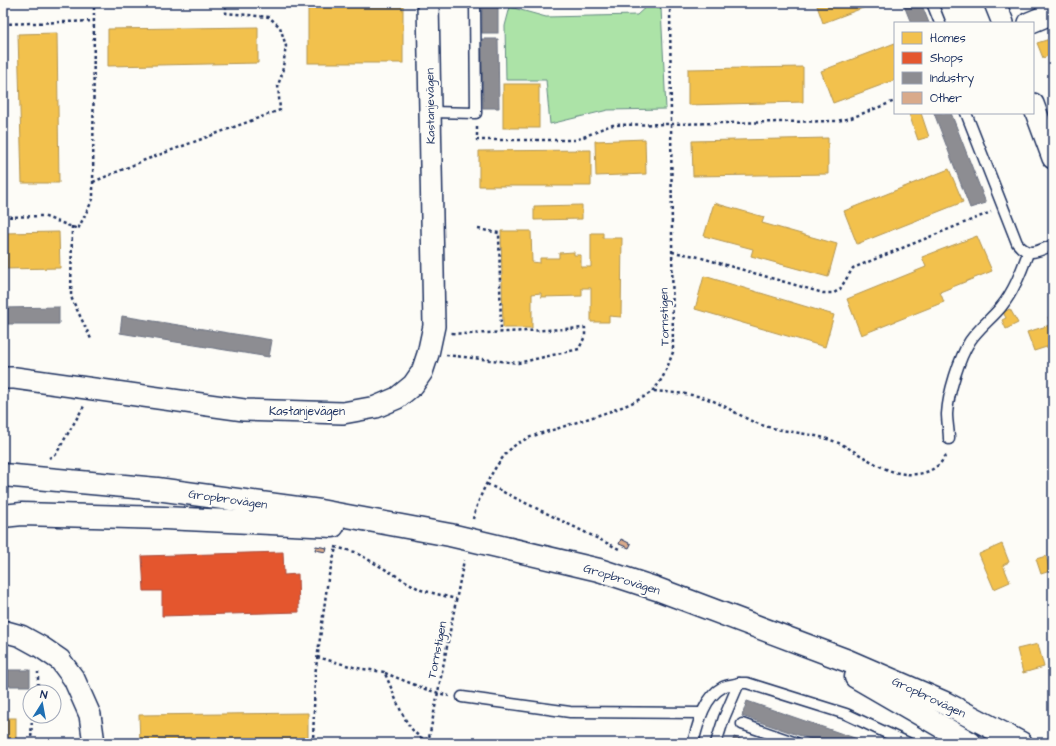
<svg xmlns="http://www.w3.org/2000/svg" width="1056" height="746" font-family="'Architects Daughter',sans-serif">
<rect width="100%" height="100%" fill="#fdfcf7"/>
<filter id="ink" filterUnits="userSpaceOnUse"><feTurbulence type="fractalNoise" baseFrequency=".025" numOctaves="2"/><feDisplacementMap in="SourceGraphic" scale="8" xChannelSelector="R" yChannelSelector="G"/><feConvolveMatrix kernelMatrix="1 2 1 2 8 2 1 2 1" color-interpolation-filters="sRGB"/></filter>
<g filter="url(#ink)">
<!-- green -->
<path fill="#ace3a7" stroke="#648982" d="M648 5 661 8 666 109 608 110 550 124 546 80H506L505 26 510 7 546 17 637 15Z"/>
<!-- homes -->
<g fill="#f2c14e" stroke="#b29553">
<rect x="308" y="3" width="95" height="60"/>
<path d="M816 3H876L823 23Z"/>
<path d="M258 27V63L108 66V29Z"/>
<path d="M57 33 59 183H22L18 34Z"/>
<path d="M1053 38V54L1043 58 1037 43Z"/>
<path d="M895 43V80L833 103 821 71Z"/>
<path d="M803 67V102L688 105V69Z"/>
<rect x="503" y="84" width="36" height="44"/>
<path d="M914 113H921L929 137 918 140 909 114Z"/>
<path d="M828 138V174L693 176 692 141Z"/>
<path d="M645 139 646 174 596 176 595 141Z"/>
<path d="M591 150V186H479V151Z"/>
<path d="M949 169 963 202 857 244 844 211Z"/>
<path d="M714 203 764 217 762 223 837 244 828 277 751 256 753 249 704 236Z"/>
<path d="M582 205V219L534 220V206Z"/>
<path d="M501 231H531L532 262 540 263V258H559V253L574 252V255H581V267H591V233H603V238H622L621 317 609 316V322H591V288H582V296L541 297V293L532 294V328H503Z"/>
<path d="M59 232 60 268 3 269V233Z"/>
<path d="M977 236 992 271 940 292 944 302 861 335 847 299 926 267 922 257Z"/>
<path d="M704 276 834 315 825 347 695 309Z"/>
<path d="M1010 309 1018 323 1006 329 1002 320 1006 318 1003 312Z"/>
<path d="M1053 316V345L1034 351 1027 332 1050 325 1048 317Z"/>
<path d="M1002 544 1009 562 1003 565 1010 582 994 589 979 554Z"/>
<path d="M1046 556 1050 571 1041 574 1036 559Z"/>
<path d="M1038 644 1044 667 1023 673 1017 649Z"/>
<path d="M308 713V743H140L139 715Z"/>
<rect x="3" y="718" width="13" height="25"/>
</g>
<!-- shops -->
<path fill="#e4572e" stroke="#a84b3c" d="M283 552 284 575 298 574 299 612 162 616V591H144L142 556Z"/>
<!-- industry -->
<g fill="#8d8d92" stroke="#6b7182">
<rect x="482" y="3" width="16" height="30"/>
<path d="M903 3H921L929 23H911Z"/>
<path d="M482 39H498L499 108H483Z"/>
<path d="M934 113H951L986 203 970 208Z"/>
<path d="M59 307V324H3V308Z"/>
<path d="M122 316 272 340 269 357 120 333Z"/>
<rect x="3" y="670" width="27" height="16"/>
<path d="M747 701 869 743H822L742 716Z"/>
<path d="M734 737 752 743H732Z"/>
</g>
<!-- building -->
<g fill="#d9aa8a" stroke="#1b2f5e">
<path d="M621 539 631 544 629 548 619 544Z"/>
<path d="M316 546 327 548 326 552 315 550Z"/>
</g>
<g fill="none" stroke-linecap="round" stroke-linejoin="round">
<!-- lane casing -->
<g stroke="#1b2f5e" stroke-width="13">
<g id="lane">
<path d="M932 3 940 23"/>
<path d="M431 112 476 113 475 3"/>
<path d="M966 113 1017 243C1029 258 1037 251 1053 245"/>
<path d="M949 439C949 431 947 422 947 414 948 394 959 358 970 341 978 329 991 319 1001 307 1014 291 1021 272 1028 253"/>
<path d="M462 697 570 712 702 713"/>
<path d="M742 724 796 743"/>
<path d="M693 743C698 724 704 697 723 687 727 685 734 685 739 683"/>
<path d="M716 743 724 718 739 683H747L846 714 908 743"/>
</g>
</g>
<!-- street casing -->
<g stroke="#1b2f5e" stroke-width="24">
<g id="street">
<path d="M995 3 1003 23"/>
<path d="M1029 23 1053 13"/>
<path d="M1033 104 1053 158"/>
<path d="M3 378H15L244 410 343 413 376 407 397 398 413 385 422 372 428 354 434 326 428 3"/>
<path d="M3 631 21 636 41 647 60 660 74 679 90 715 94 743"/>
</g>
</g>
<!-- secondary casing -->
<g stroke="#1b2f5e" stroke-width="25">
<g id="secondary">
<path d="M3 475 157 489 320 511 450 535 599 570 657 589 848 661 945 703 1021 743"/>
<path d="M3 516 22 514 164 518 333 526"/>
<path d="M856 677 970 743"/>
</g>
</g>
<!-- path -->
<g stroke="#1b2f5e" stroke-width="2.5" stroke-dasharray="3 3" stroke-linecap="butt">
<path d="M3 24 94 21"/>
<path d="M477 127V140H575C589 136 600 128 613 125L837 121 851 118 895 101"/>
<path d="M93 182 145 160 280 110 278 85 282 74 286 46 280 27 269 17 226 13V3"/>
<path d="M3 217 43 216 78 229 93 199 94 3"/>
<path d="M72 226 71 297 91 339"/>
<path d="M478 229 499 233 501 332"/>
<path d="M672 252 695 256 823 293H834L840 289 853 268 991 212"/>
<path d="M446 355 518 363 579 349 585 336V328L468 334 451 333"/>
<path d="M654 391C671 393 691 393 708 399 728 406 744 420 765 426 788 433 814 433 836 442 858 451 881 472 905 474 923 476 939 470 947 453"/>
<path d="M49 458 56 454 84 406"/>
<path d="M487 484 621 550"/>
<path d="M473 519C478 497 496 460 514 446 526 437 542 433 556 429 574 423 593 417 611 411 622 407 647 398 654 389 664 379 668 365 673 352L670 3"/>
<path d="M335 547 355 552 421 590 456 599"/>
<path d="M317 657 357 668 384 672C394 691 402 724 420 737 422 738 426 739 429 740"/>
<path d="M385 673 425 689 449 696"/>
<path d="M38 692V672"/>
<path d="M31 743 32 716"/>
<path d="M313 743 315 675 328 579 336 548"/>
<path d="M428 743 464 560"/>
</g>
<!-- lane -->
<use href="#lane" stroke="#fdfcf7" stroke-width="10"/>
<!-- street -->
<use href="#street" stroke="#fdfcf7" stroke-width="21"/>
<!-- secondary -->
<use href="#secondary" stroke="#fdfcf7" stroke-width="22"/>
</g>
</g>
<g text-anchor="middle" stroke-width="4" stroke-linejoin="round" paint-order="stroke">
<!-- street labels -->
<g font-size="12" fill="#1b2f5e" stroke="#fdfcf7">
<text transform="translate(430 106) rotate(-91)" y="4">Kastanjevägen</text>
<text transform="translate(664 317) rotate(-91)" y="4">Tornstigen</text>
<text x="307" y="415">Kastanjevägen</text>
<text transform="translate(228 499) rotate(8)" y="4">Gropbrovägen</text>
<text transform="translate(622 579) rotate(17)" y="4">Gropbrovägen</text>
<text transform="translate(437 650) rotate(-79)" y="4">Tornstigen</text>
<text transform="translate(929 697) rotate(25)" y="4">Gropbrovägen</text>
</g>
</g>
<!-- margin -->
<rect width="1056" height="746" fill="none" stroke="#fdfcf7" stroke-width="16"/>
<rect x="8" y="8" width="1040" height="730" fill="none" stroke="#1b2f5e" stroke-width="1.5" filter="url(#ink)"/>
<!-- legend -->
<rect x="894" y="22" width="140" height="92" fill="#fdfcf7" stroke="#a3aaba"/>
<rect x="902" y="32" width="20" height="12" fill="#f2c14e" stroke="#a3aaba"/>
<text x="930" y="42" font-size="12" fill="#1b2f5e">Homes</text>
<rect x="902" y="52" width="20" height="12" fill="#e4572e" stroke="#a3aaba"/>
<text x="930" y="62" font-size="12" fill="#1b2f5e">Shops</text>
<rect x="902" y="72" width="20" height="12" fill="#8d8d92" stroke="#a3aaba"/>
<text x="930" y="82" font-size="12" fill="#1b2f5e">Industry</text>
<rect x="902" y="92" width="20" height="12" fill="#d9aa8a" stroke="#a3aaba"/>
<text x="930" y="102" font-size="12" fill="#1b2f5e">Other</text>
<!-- north arrow -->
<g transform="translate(42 704) rotate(11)"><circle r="19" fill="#fdfcf7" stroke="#a3aaba"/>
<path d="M0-3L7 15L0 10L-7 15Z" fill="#1f6fb2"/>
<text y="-6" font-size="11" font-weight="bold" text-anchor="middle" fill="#1b2f5e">N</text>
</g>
</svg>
